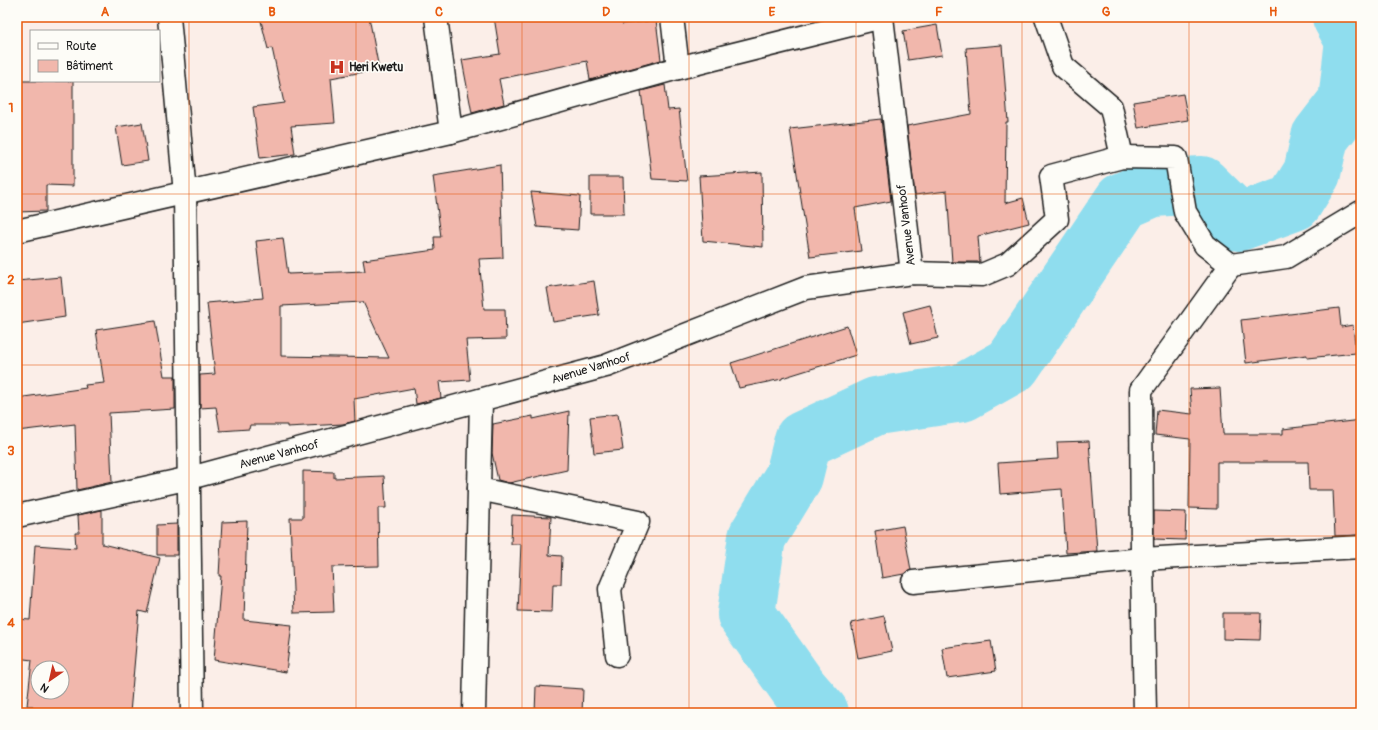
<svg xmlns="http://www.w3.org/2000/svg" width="1378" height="730" font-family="Pangolin,sans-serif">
<rect width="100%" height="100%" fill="#fbeee8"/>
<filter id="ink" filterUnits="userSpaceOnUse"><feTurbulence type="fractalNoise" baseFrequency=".025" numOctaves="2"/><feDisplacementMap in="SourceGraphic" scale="8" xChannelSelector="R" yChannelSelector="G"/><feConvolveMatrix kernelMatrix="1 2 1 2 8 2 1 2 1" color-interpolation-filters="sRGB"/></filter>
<g filter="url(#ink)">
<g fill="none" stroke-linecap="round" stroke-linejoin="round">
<!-- river -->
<path stroke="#8fddee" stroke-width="58" d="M820 713 800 690 746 614 757 537 794 476 803 440 876 406 962 393 1012 365 1123 201 1153 188 1201 185 1239 222 1294 202 1312 173 1320 137 1347 102 1354 40 1341 17"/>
</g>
<!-- building -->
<g fill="#f1b7ac" stroke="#1c1c1c" fill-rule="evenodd">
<path d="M260 17H369L379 69 331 78 335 123 291 126 295 154 260 158 253 107 284 103 272 48 268 49Z"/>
<path d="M494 17H620L622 24 656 20 661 60 590 80 587 61 499 79 504 104 472 113 462 60 500 54Z"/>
<path d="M937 25 942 55 908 60 903 31Z"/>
<path d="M1002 45 1008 122H1006L1005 203 1023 198 1029 223 978 236 980 262H952L947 191 915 195 907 126 971 114 966 48Z"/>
<path d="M17 81H73V186L46 185V211L17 212Z"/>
<path d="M665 85 668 110 679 109 687 181 652 179 641 91Z"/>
<path d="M1183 94 1188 120 1138 128 1133 102Z"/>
<path d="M881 119 891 201 855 208 861 251 810 257 790 129Z"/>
<path d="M142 123 148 161 122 165 116 127Z"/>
<path d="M500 165 503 258 479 259 484 309H505L506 339 466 340 470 380 439 382 441 398 416 404 414 388 354 399 355 421 343 424 287 427V425H250L249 429 220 431 216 407 200 408V375L215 374 207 303 263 298 256 241 283 238 288 274 365 271 363 260 435 250 434 237H441L433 176ZM363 302 389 358 281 356V306Z"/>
<path d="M762 172 763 247 703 241 699 176Z"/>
<path d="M590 177H623L624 214H590Z"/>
<path d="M531 192 580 196 578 230 537 227Z"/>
<path d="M61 277 65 317 17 324V281Z"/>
<path d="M594 281 599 315 553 322 547 288Z"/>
<path d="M930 305 938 338 911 344 903 312Z"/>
<path d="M1339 308 1341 327 1353 325 1356 353 1307 358V355L1246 363 1241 320Z"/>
<path d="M155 321 164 376H175V409L109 413 112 482 77 490 75 424 17 431V398L86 388 85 385 104 383 96 330Z"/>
<path d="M847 326 856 355 782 378V379L739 388 731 363Z"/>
<path d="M1220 388 1223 434H1283V429L1361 420V535L1335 536 1333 490H1309L1308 462H1217V509L1189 508 1190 439 1155 435 1157 410 1192 414 1190 389Z"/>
<path d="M569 411 567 470 509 483 498 480 492 453 493 424 533 416V419Z"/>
<path d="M618 414 623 450 594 453 590 417Z"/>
<path d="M1089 441 1097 551 1066 553 1062 489 1000 494 998 463 1058 459 1057 442Z"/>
<path d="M303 471 334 472V478L384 476 386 508H378L379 566 332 567 334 612 294 613 290 518H303Z"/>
<path d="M102 510V544L160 558 147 613 139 611 130 713H32L33 706H27L32 660 17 658V619L30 620 35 545 76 548 75 533H79L78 515ZM38 668H62V692H38Z"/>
<path d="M1154 511 1186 512 1185 540 1154 539Z"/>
<path d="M512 515 551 517 549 555 562 556 561 584H553L552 612 518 611 521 544H511Z"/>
<path d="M247 521 244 620 292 625 286 672 214 660 221 576H219L222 522Z"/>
<path d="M177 524V555H157V525Z"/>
<path d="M903 526 911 570 904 574 882 578 875 531Z"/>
<path d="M1223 613H1261L1260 640 1223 639Z"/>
<path d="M884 616 892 651 858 658 851 623Z"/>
<path d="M991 641 996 671 947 678 942 648Z"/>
<path d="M536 686 583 689 582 713H535Z"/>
</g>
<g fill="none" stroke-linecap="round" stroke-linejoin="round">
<!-- minor casing -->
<g stroke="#1c1c1c" stroke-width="25">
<g id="minor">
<path d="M169 17 185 194 192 713"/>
<path d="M436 17 451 132"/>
<path d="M672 17 678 68"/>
<path d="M882 17 912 273"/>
<path d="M1046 17 1063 66 1111 107 1122 157"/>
<path d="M17 231 451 132 678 68 882 17"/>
<path d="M479 489 638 522 610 589 617 655"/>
<path d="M17 516 190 478 606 366 806 288 912 273 982 275 1008 264 1057 219 1051 176 1122 157 1176 158 1185 212 1205 245 1231 265 1286 257 1361 212"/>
<path d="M913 582 1142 559 1361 547"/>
<path d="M474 713 481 400"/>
<path d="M1145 713 1142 559 1141 390 1231 265"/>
</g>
</g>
<!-- minor -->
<use href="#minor" stroke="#fdfcf7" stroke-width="22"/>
</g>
</g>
<!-- grid -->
<path fill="none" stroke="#e8590c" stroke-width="1" stroke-opacity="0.55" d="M189 17V713M356 17V713M522 17V713M689 17V713M856 17V713M1022 17V713M1189 17V713M17 194H1361M17 365H1361M17 536H1361"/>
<!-- icons -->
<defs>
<g id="hospital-bare" transform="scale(1.2)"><path d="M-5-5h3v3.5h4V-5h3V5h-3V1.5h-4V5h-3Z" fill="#c8321e" stroke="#fdfcf7" stroke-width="2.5" paint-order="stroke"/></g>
</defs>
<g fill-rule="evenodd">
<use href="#hospital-bare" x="337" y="67"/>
</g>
<g text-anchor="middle" stroke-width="3.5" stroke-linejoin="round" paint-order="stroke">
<!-- poi labels -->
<g font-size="12" font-weight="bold" fill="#1c1c1c" stroke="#fdfcf7" text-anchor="start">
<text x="349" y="71">Heri Kwetu</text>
</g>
<!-- street labels -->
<g font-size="12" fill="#1c1c1c" stroke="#fdfcf7">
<text transform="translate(906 225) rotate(-97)" y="4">Avenue Vanhoof</text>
<text transform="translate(591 368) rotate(-17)" y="4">Avenue Vanhoof</text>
<text transform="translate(279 454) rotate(-15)" y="4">Avenue Vanhoof</text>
</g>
</g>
<!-- margin -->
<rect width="1378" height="730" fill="none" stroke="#fdfcf7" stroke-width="44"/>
<!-- legend -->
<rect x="30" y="30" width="130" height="52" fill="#fdfcf7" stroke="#a3a29f"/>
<rect x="38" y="43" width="20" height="6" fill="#fdfcf7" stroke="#a3a29f"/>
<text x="66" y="50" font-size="12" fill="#1c1c1c">Route</text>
<rect x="38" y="60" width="20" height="12" fill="#f1b7ac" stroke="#a3a29f"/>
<text x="66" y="70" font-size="12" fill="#1c1c1c">Bâtiment</text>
<!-- north arrow -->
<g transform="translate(50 680) rotate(214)"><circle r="19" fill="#fdfcf7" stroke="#a3a29f"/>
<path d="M0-3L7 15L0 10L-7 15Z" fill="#c8321e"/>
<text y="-6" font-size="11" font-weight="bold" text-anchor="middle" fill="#1c1c1c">N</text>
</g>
<rect x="22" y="22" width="1334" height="686" fill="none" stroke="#e8590c" stroke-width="1.5"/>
<g font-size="13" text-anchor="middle" font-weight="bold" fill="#e8590c">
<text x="105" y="16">A</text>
<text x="272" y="16">B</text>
<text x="439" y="16">C</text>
<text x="606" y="16">D</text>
<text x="772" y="16">E</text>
<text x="939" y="16">F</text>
<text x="1106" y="16">G</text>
<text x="1273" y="16">H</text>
<text x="11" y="112">1</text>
<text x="11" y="284">2</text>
<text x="11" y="455">3</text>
<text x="11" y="627">4</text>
</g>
</svg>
